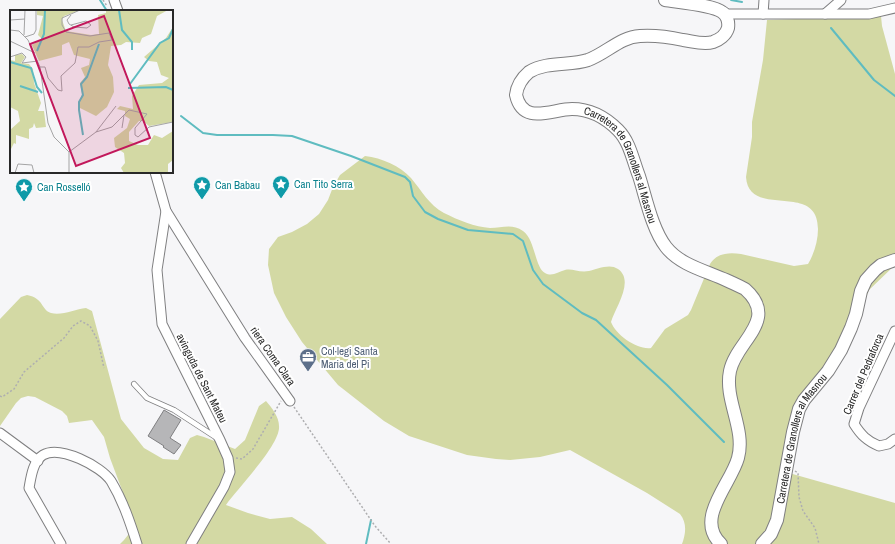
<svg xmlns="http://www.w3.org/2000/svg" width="895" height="544" font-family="'Archivo Narrow',sans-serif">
<rect width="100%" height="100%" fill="#f6f6f8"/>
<!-- green -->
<g fill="#d3d9a4">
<path d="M881 16 882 26 895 74V265L869 290 844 352 800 416 789 473 895 503V544H682C686 533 687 523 680 514L647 493 570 450 540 457 510 460 496 459 467 455 409 436 384 421 338 385 302 342 286 317 274 293 268 265 269 249 278 237 292 232 307 224 319 214 328 200 333 187 340 175 365 156C382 158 400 166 411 178 422 191 429 205 444 213 458 220 475 227 490 228 502 228 512 223 523 231 535 239 535 268 545 273 552 277 558 272 565 270 572 268 579 273 589 271 597 269 610 263 618 269 635 281 615 308 611 322 616 335 637 350 651 348L665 329 688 315 691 310 710 264C717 253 729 252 741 254L794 266 808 264C814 254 818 241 818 229 818 180 749 220 746 177L752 137V122L763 60 767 20Z"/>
<path d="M27 295C44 298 41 310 51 313 62 316 75 309 86 308L92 311 121 419 144 448 163 459 178 460 190 438 197 435 204 437 235 449 245 440 259 406 266 401C272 408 279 417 279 426 281 444 238 488 226 505L248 513 270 519 292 517 311 529 327 544H120L124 540 128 535 130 528 131 514 110 458 104 437 92 420 69 423 67 416 62 411 35 397 28 396 21 398 16 403 0 426V319L21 297Z"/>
</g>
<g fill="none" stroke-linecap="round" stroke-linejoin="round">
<!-- stream -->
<g stroke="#5fbcc0" stroke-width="2">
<path d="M100 0 107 11"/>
<path d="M731 0 742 2"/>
<path d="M831 28 874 80 895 96"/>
<path d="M181 116 203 133 217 135H273L292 136 351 156 405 177 410 182 413 196 425 212 438 219 468 230 513 234 523 241 533 270 543 284 582 313 596 320 667 385 724 442"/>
<path d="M366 544 371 520"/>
</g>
</g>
<!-- building -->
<path fill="#b6b6b8" stroke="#808082" d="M164 410 181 420 170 438 181 445 174 454 163 447 164 446 148 436Z"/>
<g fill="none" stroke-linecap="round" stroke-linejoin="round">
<!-- lane casing -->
<g stroke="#7f7f80" stroke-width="6">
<path id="lane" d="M134 384 147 398 174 410 217 438"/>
</g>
<!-- street casing -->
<g stroke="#7f7f80" stroke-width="11">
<g id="street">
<path d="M114 0 118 11"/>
<path d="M724 14H869L895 8"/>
<path d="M763 14 764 0"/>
<path d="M825 14 841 0"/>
<path d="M155 172 166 211 245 338 290 401"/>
<path d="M166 211 157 270 162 324 220 440 228 458 230 472 224 487 191 544"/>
<path d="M895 331 859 408 854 424C861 435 867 441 879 446L888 444 895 439"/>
<path d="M0 433 38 461"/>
<path d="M61 544 29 488C31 477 33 461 43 455 60 445 101 466 111 481 123 501 130 522 137 544"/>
</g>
</g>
<!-- secondary casing -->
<g stroke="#7f7f80" stroke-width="14">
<g id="secondary">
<path id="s1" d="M665 0C677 2 713 5 722 12 727 15 729 22 728 28 726 35 719 40 713 42 703 45 692 41 683 40 669 37 654 35 640 36 620 37 607 53 588 60 570 66 547 61 529 72 522 78 517 86 516 95 523 126 552 109 572 109 590 109 605 117 618 130 630 142 633 161 639 176 646 198 652 229 666 247 680 265 706 271 726 280 733 283 739 286 745 289 780 320 736 341 730 371 724 400 746 429 738 458 731 484 694 519 721 544"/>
<path id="s2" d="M762 544 771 534 777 520 793 432 799 409 804 400 828 371 841 350 851 328 856 314 861 291 866 280 875 270 881 265 895 260"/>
</g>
</g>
<!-- path -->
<g stroke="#aeaeb0" stroke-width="1.5" stroke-dasharray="2 2" stroke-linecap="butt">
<path d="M103 0 107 6"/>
<path d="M0 396 2 397 14 389 24 372 64 338 73 326 81 321 90 326 98 341 104 368"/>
<path d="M294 407 375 526 391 544"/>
<path d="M236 458 242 459 253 449 281 401"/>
<path d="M795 471 798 473 799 497 803 511 815 528 819 544"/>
</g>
<!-- lane -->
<use href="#lane" stroke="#fff" stroke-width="4.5"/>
<!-- street -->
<use href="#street" stroke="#fff" stroke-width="9"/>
<!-- secondary -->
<use href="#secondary" stroke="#fff" stroke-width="12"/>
</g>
<!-- icons -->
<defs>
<g id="sight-pin" transform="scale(0.9)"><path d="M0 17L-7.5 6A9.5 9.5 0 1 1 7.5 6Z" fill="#0f9aa8" stroke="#fff"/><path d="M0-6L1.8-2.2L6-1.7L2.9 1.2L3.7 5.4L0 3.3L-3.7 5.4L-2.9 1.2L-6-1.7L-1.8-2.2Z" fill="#fff"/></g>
<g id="office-pin" transform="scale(0.9)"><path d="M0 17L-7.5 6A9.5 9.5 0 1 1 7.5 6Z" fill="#5c6f8a" stroke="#fff"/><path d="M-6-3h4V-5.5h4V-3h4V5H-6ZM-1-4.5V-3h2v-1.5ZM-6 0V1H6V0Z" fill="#fff"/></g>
</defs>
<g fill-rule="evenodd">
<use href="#sight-pin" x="281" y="184"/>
<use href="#sight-pin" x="202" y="185"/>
<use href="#sight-pin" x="24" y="187"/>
<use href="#office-pin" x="308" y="357"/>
</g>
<g text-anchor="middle" stroke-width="4" stroke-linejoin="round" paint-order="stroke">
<!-- street labels -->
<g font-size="11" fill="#282828" stroke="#fff">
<text dy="4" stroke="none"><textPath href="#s1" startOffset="465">Carretera de Granollers al Masnou</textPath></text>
<text transform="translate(273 356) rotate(55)" y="4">riera Coma Clara</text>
<text transform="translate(863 374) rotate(-67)" y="4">Carrer del Pedraforca</text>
<text transform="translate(202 378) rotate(63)" y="4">avinguda de Sant Mateu</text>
<text dy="4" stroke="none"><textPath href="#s2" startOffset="115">Carretera de Granollers al Masnou</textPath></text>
</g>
<!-- culture labels -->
<g font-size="11" fill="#0d838f" stroke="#fff" text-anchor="start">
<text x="294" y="188">Can Tito Serra</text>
<text x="215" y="189">Can Babau</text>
<text x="37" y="191">Can Rosselló</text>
</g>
<!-- service labels -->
<g font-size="11" fill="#4e5e75" stroke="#fff" text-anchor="start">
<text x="321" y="355">Col·legi Santa<tspan x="321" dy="13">Maria del Pi</tspan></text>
</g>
</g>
<!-- overview -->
<g transform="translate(10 10)">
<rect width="163" height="163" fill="#f6f6f8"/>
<path d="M27 0H71L54 6 52 10 56 21 81 25 89 24 88 5 96 3V0H158L147 6 141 24 132 28 130 33 116 32 111 35 101 36 98 55 103 67 104 82 97 97 86 106 68 97 72 84 70 73 75 67 71 58 79 55 80 49 64 45 59 32 52 35V45L29 51 22 35 32 29 28 25 33 6 27 5ZM163 17V112L139 116 133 111H129L119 122V131L128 135H138L144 125 152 128 163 121V150L158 154V163H114L111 158 115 153 114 143 105 137 104 128 117 118 120 109 115 106V101L107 99 110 96 123 99 122 86 129 75 152 73 159 68 151 65 147 52 139 51 134 47 156 28ZM12 44 15 47 11 53 19 54 23 59 24 73 31 93 28 101H34L36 117 26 118 24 113 23 117 19 119V129L6 125V134L4 133 0 141V120L10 111 8 101 0 97V50L5 51V45Z" fill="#d3d9a4"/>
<path fill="none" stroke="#5fbcc0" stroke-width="2" d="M109 0 112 20 122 32V40M27 41 34 24 35 0M0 52 21 58 27 77 32 83M120 74 150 33 159 28 163 19M10 76 28 82M118 78 156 77 163 80M73 125 69 100V92L73 85 71 74 77 67 89 34"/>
<path fill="none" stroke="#a4a4a5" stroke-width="1" d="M0 10 15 9M61 15 76 11 81 15 77 18 64 17 59 14 57 10 61 5M0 20 9 21 18 30 30 57M14 25 15 0M15 27 24 24 26 20V0M0 31 25 43M0 47 12 43 16 47 12 53 28 51M112 118 114 105M86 122 102 117 119 100 137 104 125 118V125L128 127 139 117 163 112M59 142 86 122 106 96M5 163 8 154 22 155 24 163M59 163V142L44 127 38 113 30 57H35L38 68 48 80 52 81 51 66 65 53 68 37H79L89 32 102 30 99 23 80 26 56 22 52 15V8L70 0"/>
<path fill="#c2185b" fill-opacity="0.15" stroke="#c2185b" stroke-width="2" d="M94 6 140 128 66 156 20 34Z"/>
<rect width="163" height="163" fill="none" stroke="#282828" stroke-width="2"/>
</g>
</svg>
